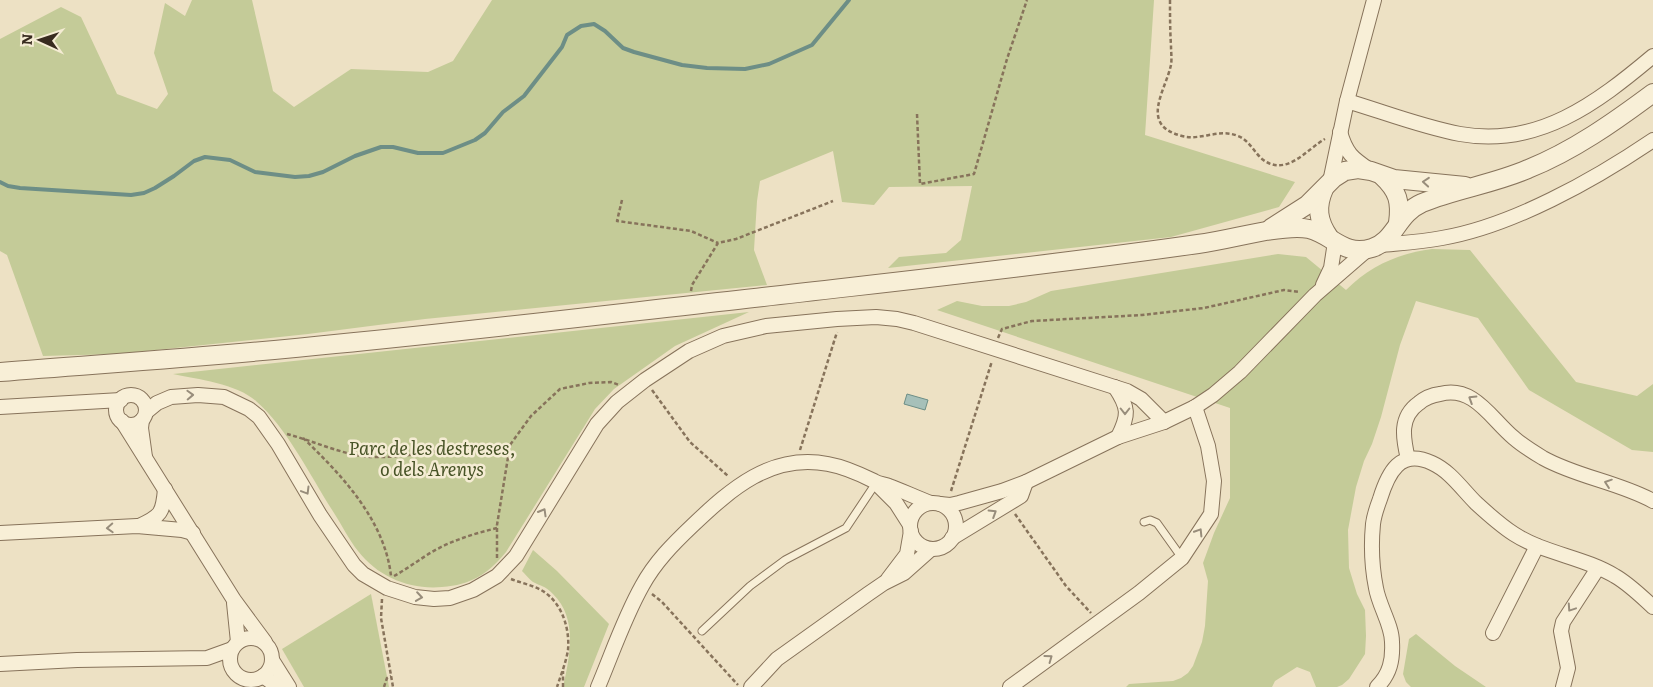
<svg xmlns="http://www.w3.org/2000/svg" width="1653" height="687" font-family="Literata,serif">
<rect width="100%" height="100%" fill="#ede1c4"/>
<!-- green -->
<g fill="#c4cb98">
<path d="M192 0H252L273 91 294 107 351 69 428 72 453 61 492 0H1154L1145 135 1295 182 1279 207 1171 237 888 268 899 257 946 253 961 240 972 186 889 187 874 205 842 202 833 151 760 181 757 201 754 250 767 285 425 319 308 334 118 354 43 356 7 255 0 251V39L61 7 81 17 117 94 157 109 168 94 154 53 165 3 185 16Z"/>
<path d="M1432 249 1470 250 1576 382 1637 396 1653 384V452L1632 450 1529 390 1478 318 1416 301 1400 345 1381 417 1372 444 1364 461 1356 487 1348 530 1349 568 1357 594 1365 610 1366 636 1365 654 1349 679 1342 685 1337 687H1316L1310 672 1297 667 1275 681 1272 687H1126L1129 684 1173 681 1181 678 1188 673 1193 666 1202 642 1205 626 1208 581 1203 563 1214 533 1230 498V408L937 310 957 301 982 306H1009L1026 302 1051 291 1278 254 1306 257 1346 290C1370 266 1399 253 1432 249Z"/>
<path d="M749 312 675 346 614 389 595 409 506 552C488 574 471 585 442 587 410 590 378 577 358 551 349 540 342 525 334 513 311 477 287 428 256 401 237 384 197 379 173 374Z"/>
<path d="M533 550 557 571 609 624 584 687H563C570 657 578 618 553 594 544 585 542 587 533 582 529 579 525 574 522 571Z"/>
<path d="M371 594 389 687H304L282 649Z"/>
<path d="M1416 634 1455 666 1486 687H1411L1406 682 1403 674 1409 639Z"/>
</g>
<!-- water -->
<path fill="#a6c0b9" stroke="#6d8e86" d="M907 394 928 400 925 410 904 404Z"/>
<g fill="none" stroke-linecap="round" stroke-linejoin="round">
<!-- stream -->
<path stroke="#6d8e86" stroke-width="4" d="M0 182 8 186 20 188 131 195 144 193 155 188 174 176 194 161 205 157 230 160 255 172 295 177 309 176 323 172 355 156 381 147H393L418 153H443L475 140 485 133 503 112 524 96 562 47 567 35 581 26 594 24 605 31 623 48 634 52 682 65 707 68 745 69 769 64 812 45 849 0"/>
<!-- service casing -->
<g stroke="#87735b" stroke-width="9">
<g id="service">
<path d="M1144 522 1150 520 1157 523 1182 558"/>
<path d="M702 631 750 586 785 560 846 528 876 483"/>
</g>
</g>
<!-- minor casing -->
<g stroke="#87735b" stroke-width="16">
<g id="minor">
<path d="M1347 101C1384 112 1422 127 1460 134 1538 148 1597 103 1653 56"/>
<path d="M1340 132C1346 153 1352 158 1370 170"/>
<path d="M1330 182 1347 101 1374 0"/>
<path d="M1380 245C1401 243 1421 242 1442 238 1512 226 1594 180 1653 140"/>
<path d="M1323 285 1331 268 1335 242"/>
<path d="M1115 387C1129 408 1129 415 1118 437"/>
<circle cx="131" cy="410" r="15"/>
<path d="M0 407 121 400"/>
<path d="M146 412 157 403 171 397 198 395 224 397 249 409 259 417 278 444 320 515 354 565 363 574 387 588 415 597 434 599 450 598 473 590 497 576 516 556 597 424 617 402 645 380 689 351 723 336 766 326 837 319 876 317 897 319 914 323 1127 391 1141 399 1164 422"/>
<path d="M142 420 141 428 145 457"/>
<path d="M122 421 234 600 265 642"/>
<path d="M1408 459C1403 438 1399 417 1419 403 1425 398 1432 395 1440 394 1474 385 1491 419 1514 438 1523 446 1533 452 1543 458 1577 477 1618 482 1653 501"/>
<path d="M876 483 896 503 910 525"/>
<circle cx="933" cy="526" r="23"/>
<path d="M940 504 950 505 959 503 1002 491 1026 482 1118 437 1164 422 1195 407 1213 395 1240 372 1315 295 1367 250"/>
<path d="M139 526C161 516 163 513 165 489"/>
<path d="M0 533 137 526 182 530 193 533"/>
<path d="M952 538 1021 496 1026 482"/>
<path d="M888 579 907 554 911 531"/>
<path d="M234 603 238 642"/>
<path d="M1493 633 1537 546"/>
<circle cx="251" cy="659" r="21"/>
<path d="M272 660 289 687"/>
<path d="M0 664 77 660 207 658 232 649"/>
<path d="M263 676 278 687"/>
<path d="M598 687C612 654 624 618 642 586 655 562 673 544 693 525 731 489 771 453 828 464 845 467 860 474 874 481 879 484 884 484 889 486 903 491 917 498 931 503"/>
<path d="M751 687 777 659 868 594 884 583 904 573 931 549"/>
<path d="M1010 687 1139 593 1182 558 1211 514 1214 481 1208 446 1195 407"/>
<path d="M1377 687C1390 674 1393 660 1392 642 1392 625 1379 606 1376 588 1372 568 1371 545 1373 524 1374 515 1377 507 1380 499 1388 473 1400 448 1432 463 1450 471 1462 489 1476 503 1488 514 1500 525 1514 534 1545 554 1584 557 1615 576 1629 584 1641 596 1653 607"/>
<path d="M1563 687 1568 668 1561 631 1563 622 1598 568"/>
</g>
</g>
<!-- tertiary casing -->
<g stroke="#87735b" stroke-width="20">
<g id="tertiary">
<path d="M1382 176C1398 191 1401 202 1398 223"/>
<path d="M1324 189C1316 207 1318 221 1329 237"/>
<path d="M1271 228 1307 205 1334 178 1345 171 1358 169 1371 171 1394 179 1465 186"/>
<path d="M0 372C111 363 223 356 335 344 469 331 603 315 737 300 891 282 1045 266 1198 244 1221 241 1243 235 1266 231 1279 229 1296 226 1309 229 1333 235 1344 257 1372 248 1395 241 1397 214 1422 203 1456 189 1494 184 1528 169 1573 151 1614 122 1653 93"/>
</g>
</g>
<!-- path -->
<g stroke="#87735b" stroke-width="2.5" stroke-dasharray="4 2.5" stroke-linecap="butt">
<path d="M1170 0C1170 15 1170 30 1171 46 1171 52 1172 59 1171 65 1165 92 1139 125 1182 136 1201 141 1219 128 1238 136 1249 140 1254 152 1262 159 1286 178 1307 149 1325 139"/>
<path d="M917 114 920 184 974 174 1007 59 1027 0"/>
<path d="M622 200 617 221 691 231 718 243"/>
<path d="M691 291 692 285 718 243 736 239 833 201"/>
<path d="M998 338 1002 329 1032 321 1142 315 1204 308 1284 290 1300 292"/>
<path d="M652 390 690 442 728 476"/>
<path d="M287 434C314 441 345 456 372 457 403 458 434 451 464 447 479 445 495 446 510 445L531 416 560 389 589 383 611 382 619 385"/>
<path d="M303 438C342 475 385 521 391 576"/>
<path d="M800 450 837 332"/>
<path d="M951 491 992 361"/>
<path d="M1015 514 1066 586 1091 613"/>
<path d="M497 558V525L510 445"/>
<path d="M394 576C405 570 416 562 427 555 449 541 473 534 497 528"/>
<path d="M511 579C521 583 532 585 541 590 561 601 570 627 568 650 566 662 561 675 557 687"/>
<path d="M652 594 662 602 738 685"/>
<path d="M382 599 381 618 393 687"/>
<path d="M384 687 387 678 391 676"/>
<path d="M563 687V671"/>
</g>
<!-- service -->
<use href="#service" stroke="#f8efd7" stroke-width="7"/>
<!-- minor -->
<use href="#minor" stroke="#f8efd7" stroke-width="14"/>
<!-- tertiary -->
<use href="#tertiary" stroke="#f8efd7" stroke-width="18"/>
</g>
<!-- one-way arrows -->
<defs><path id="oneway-chevron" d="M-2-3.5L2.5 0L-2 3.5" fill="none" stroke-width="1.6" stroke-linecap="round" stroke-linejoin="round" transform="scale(1.25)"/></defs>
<g stroke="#988d7b">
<use href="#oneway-chevron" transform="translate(1426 182) rotate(-175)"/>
<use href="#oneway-chevron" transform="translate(190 395) rotate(-2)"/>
<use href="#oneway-chevron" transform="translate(1472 399) rotate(-148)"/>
<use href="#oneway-chevron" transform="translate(1125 411) rotate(90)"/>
<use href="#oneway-chevron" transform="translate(1608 483) rotate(-161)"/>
<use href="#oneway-chevron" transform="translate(306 491) rotate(59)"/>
<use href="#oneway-chevron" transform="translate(543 512) rotate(-60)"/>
<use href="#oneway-chevron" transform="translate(993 513) rotate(-32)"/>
<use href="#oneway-chevron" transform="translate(110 528) rotate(177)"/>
<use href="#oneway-chevron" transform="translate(1199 532) rotate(-58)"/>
<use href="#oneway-chevron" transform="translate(419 597) rotate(8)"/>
<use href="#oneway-chevron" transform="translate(1571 608) rotate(124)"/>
<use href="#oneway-chevron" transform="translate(1049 658) rotate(-36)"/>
</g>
<g text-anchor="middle" stroke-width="5" stroke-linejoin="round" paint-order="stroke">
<!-- park labels -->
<g font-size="18" font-style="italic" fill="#475326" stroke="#f5ecd4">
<text x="432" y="455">Parc de les destreses,<tspan x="432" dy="21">o dels Arenys</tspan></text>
</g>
</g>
<!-- north arrow -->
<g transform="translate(40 40) rotate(273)" stroke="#f5ecd4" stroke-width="4" paint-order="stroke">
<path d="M0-4L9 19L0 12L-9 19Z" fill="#382b1f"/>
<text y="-8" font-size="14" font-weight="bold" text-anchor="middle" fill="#382b1f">N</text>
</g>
</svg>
